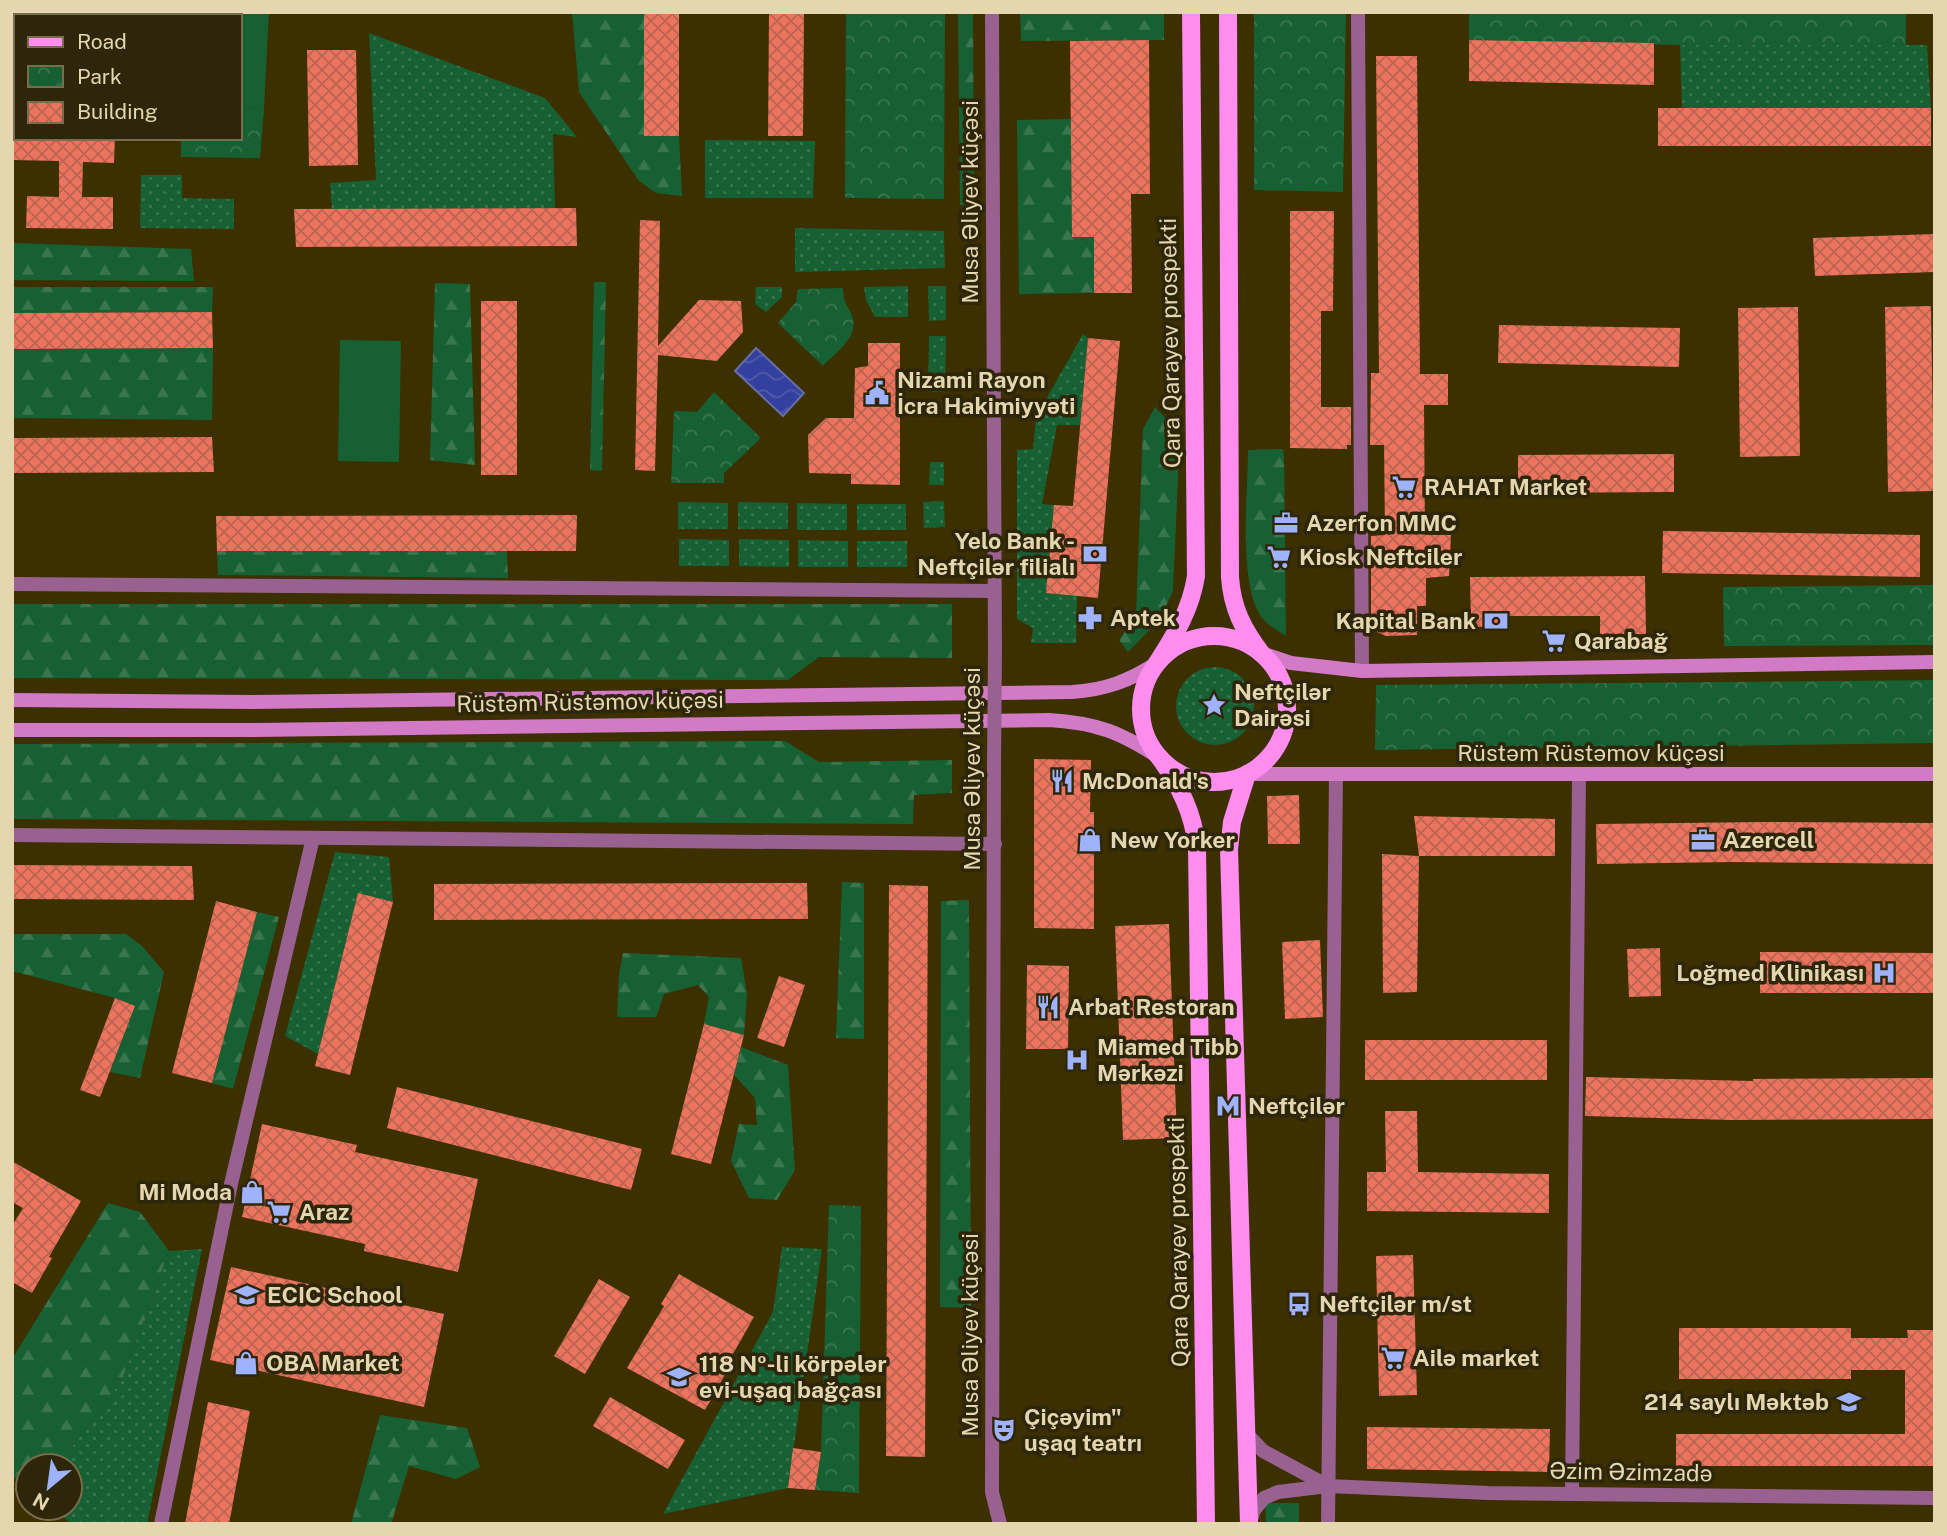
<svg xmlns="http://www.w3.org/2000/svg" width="1947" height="1536" font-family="'Public Sans',sans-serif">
<defs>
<pattern id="grass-dots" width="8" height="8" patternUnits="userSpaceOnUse" patternTransform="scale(1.75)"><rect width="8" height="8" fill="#176034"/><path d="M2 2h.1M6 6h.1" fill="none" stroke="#39764f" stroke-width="1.8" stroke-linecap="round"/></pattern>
<pattern id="forest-firs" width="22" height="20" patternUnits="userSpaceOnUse" patternTransform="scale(1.75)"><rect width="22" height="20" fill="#176034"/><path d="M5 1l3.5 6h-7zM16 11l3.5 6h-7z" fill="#39764f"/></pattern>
<pattern id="park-crowns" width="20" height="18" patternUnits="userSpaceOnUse" patternTransform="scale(1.75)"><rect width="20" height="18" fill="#176034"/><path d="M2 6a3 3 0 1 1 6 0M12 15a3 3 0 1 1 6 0" fill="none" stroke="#39764f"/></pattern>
<pattern id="water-waves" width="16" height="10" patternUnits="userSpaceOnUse" patternTransform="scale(1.75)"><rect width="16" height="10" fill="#33409f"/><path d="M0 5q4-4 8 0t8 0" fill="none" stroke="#505baa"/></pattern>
<pattern id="building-cross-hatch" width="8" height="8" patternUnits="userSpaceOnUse" patternTransform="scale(1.75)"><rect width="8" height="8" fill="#ec745e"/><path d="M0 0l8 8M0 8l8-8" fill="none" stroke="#ba6451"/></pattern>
</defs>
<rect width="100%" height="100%" fill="#3c2f00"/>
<!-- grass -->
<g fill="url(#grass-dots)">
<path d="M369 33 545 98 577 137 553 134 555 208 332 209 330 183 376 180Z"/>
<path d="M1680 45H1927L1931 108H1682Z"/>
<path d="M705 140 815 141 813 198H705Z"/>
<path d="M141 175H182V198L234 199V229L140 228Z"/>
<path d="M795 228 944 231 945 268 795 272Z"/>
<path d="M908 286V317H875L866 300 864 287Z"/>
<path d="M928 286H946V320L929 321Z"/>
<path d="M756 287H782V297L766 312 755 304Z"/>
<path d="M1083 334 1088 338 1080 425H1057L1042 504 1054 505 1046 593 1077 596 1076 643H1031L1033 628 1017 619V450L1033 449 1036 417Z"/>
<path d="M929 336H946L945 392H928Z"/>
<path d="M930 462H944V485H929Z"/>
<path d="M944 501 945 527 924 528 923 502Z"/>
<path d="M678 502 728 503V529H678Z"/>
<path d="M738 502 788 503V529H738Z"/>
<path d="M797 503 847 504V530H797Z"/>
<rect x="857" y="504" width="49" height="26"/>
<path d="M679 539 729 540V566H679Z"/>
<path d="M739 539 789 540V567L739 566Z"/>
<path d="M798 540 848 541V567H798Z"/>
<rect x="857" y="541" width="50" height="26"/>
<circle cx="1215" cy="706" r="39"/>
<path d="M335 852 389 857 393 902 358 893 318 1054 285 1036Z"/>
<path d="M782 1247 822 1249 788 1488 663 1514 773 1312Z"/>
<path d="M202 1249 147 1524H72L52 1508H70V1466H58L122 1380 169 1251Z"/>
<path d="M12 1462 28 1472V1489L12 1476Z"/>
</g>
<!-- forest -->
<g fill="url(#forest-firs)">
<path d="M572 12H644V135L679 136 682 196 656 193 639 181 579 92Z"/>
<path d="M958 12H973L974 206 960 205Z"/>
<path d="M1020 12H1164V40L1021 41Z"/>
<path d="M1071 119 1072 237H1094V293L1019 294 1017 120Z"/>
<path d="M12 243 191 249 194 281 12 280Z"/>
<path d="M594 282H606L602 471 590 470Z"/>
<path d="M435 283 470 284 475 465 430 460Z"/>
<path d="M12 287H213L212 312 12 313Z"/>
<path d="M213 348 212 420 12 418V349Z"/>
<path d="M1155 407 1180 433 1173 591 1160 619 1128 652 1119 640 1136 614 1143 429Z"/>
<path d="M1283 449 1284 456 1286 636C1279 631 1269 626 1264 620 1237 591 1248 490 1248 450Z"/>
<path d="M217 551H507L508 578 218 575Z"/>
<path d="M12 604H952V658L819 657 788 680 12 678Z"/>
<path d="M785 741 819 762 952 760V793L914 795 913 824 12 819V744Z"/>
<path d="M842 882 864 883V1039L836 1038Z"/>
<path d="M969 900 971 1308 940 1307 941 901Z"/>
<path d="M257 912 279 917 233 1089 212 1083Z"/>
<path d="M12 934H126L142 946 164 972 140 1078 110 1072 135 1006 115 998 12 971Z"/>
<path d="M623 953 741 958 747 994 744 1035 704 1024 709 997 698 985 664 994 656 1017H617L619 974Z"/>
<path d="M741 1047 788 1065 795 1170 777 1200 749 1198 731 1161 739 1124 757 1125 755 1098 734 1075Z"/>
<path d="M108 1203 140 1212 169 1251 122 1380 58 1466H28V1472L12 1462V1359Z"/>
<path d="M380 1415 467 1428 480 1467 456 1479 409 1466 391 1524H351Z"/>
<path d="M1265 1503H1299V1524H1266Z"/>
</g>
<!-- park -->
<g fill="url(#park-crowns)">
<path d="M131 12H211L210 16H131Z"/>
<path d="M846 12H945L944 199 845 198Z"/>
<path d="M1254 12H1346L1343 192 1254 190Z"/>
<path d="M1469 12H1906V45H1680L1469 40Z"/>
<path d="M240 108 264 109 260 158 181 157V138H240Z"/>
<path d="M843 288C843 306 851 307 853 320 857 339 834 354 823 366L778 323 796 302 798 289Z"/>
<path d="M714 392 761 438 724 473V483H671L674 411 697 412Z"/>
<path d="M1935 585V645L1724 646 1723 587Z"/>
<path d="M1935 680V743L1375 750 1376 685Z"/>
<path d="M829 1205 861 1206 859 1493 815 1490 821 1452Z"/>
</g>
<!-- garden -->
<g fill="#176034">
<path d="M211 12H269L264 109 240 108V16H210Z"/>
<path d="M340 340 401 341 399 462 338 461Z"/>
</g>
<!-- water -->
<path fill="url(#water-waves)" stroke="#686da4" stroke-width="2" d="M756 348 804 393 783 416 735 371Z"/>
<!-- building -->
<g fill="url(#building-cross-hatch)">
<rect x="644" y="12" width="35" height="124"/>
<path d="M769 12H804L803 136H768Z"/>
<path d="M1149 40 1150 194H1131L1132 293H1094V237H1072L1070 41Z"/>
<path d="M1469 40 1654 43V85L1469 81Z"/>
<path d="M307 50H356L358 165 309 166Z"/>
<path d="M1376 56H1417L1420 374H1448V405H1424L1425 535H1451L1449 576 1426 578V606H1417V635L1386 636 1377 632 1371 625V536L1385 535 1384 445H1370L1371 373H1379Z"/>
<rect x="1658" y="108" width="273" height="38"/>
<path d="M12 138H115L114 163 83 162 82 197H113V229L26 228 27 196 59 197V161L12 160Z"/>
<path d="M576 208 577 246 296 247 294 209Z"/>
<path d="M1290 211H1334L1333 311H1321V407H1351V445H1347V449L1290 448Z"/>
<path d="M640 220 660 221 658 346 699 300 741 301 743 332 717 361 658 355 655 471 635 470Z"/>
<path d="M1935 234V272L1815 276 1813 238Z"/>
<rect x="481" y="301" width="36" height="174"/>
<path d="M1931 306 1934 491 1888 492 1885 307Z"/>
<path d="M1798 307 1800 456 1740 457 1738 308Z"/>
<path d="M212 312 213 348 12 349V313Z"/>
<path d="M1499 325 1680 328 1679 367 1498 363Z"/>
<path d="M1088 338 1120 341 1098 598 1046 593 1054 505 1073 506Z"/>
<path d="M868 343H900V485L851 484V474L809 473 808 435 826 418H854L855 368 868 366Z"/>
<path d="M212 437 214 472 12 473V438Z"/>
<path d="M1674 454V492L1518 493V455Z"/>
<path d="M577 515 576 551H217L216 516Z"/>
<path d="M1663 531 1920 535V577L1662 573Z"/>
<path d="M1645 576 1646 634 1600 635V616H1503V627H1471L1470 577Z"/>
<path d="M1034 759 1091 760 1090 812H1094V929L1034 928Z"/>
<path d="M1299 795 1300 844H1268L1267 796Z"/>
<path d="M1414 816 1555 819V856H1419Z"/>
<path d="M1763 822 1935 823V864L1734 862 1597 864 1596 824Z"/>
<path d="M1382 854 1419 856 1417 992 1383 993Z"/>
<path d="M12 865 192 866 194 900 12 899Z"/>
<path d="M807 883 808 919 434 920V884Z"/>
<path d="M889 885 928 886 925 1457 886 1456Z"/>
<path d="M358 893 393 902 350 1075 315 1066Z"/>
<path d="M216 901 257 912 212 1083 172 1073Z"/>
<path d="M1169 924 1177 1138 1123 1140 1115 926Z"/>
<path d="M1320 940 1323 1017 1285 1019 1282 942Z"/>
<path d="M1660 948 1661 996 1629 997 1627 949Z"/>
<path d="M1760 952 1935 953V993H1760Z"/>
<path d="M1027 965 1069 966 1068 1049H1026Z"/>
<path d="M779 976 805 985 784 1047 757 1038Z"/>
<path d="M115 998 135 1006 100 1097 80 1090Z"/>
<path d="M704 1024 744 1035 711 1164 671 1154Z"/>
<rect x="1365" y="1040" width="182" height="40"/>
<path d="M1586 1077 1753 1081V1079L1935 1078V1119L1731 1120 1585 1116Z"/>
<path d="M397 1087 642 1149 631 1190 387 1128Z"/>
<path d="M1385 1111H1417L1418 1172 1549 1174V1213L1367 1211V1172H1386Z"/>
<path d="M262 1124 357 1145 355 1152 478 1179 458 1272 364 1251 365 1244 242 1217Z"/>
<path d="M12 1161 81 1201 49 1257 52 1258 32 1293 12 1282V1226L23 1208 12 1202Z"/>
<path d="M1413 1255 1417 1395 1379 1396 1376 1256Z"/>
<path d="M231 1267 444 1314 424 1407 210 1360Z"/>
<path d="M679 1274 754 1317 722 1373 725 1375 705 1410 627 1368 664 1306 661 1304Z"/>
<path d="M599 1279 630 1297 585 1374 554 1356Z"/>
<path d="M1679 1328H1851V1338H1908L1907 1330H1935V1466H1676V1434H1905V1370H1851V1379H1679Z"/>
<path d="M610 1397 685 1440 668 1469 593 1426Z"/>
<path d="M208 1402 250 1411 229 1524H185Z"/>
<path d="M1367 1427 1550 1429 1549 1472 1367 1469Z"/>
<path d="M793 1448 821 1452 815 1490 788 1488Z"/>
</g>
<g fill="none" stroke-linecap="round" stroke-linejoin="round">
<!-- minor -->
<g stroke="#986190" stroke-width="14">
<path d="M1358 12 1362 671"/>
<path d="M1247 1434 1263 1451 1326 1485"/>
<path d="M1572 1494 1579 775"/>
<path d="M1250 1523 1254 1510 1264 1498 1278 1492 1328 1486 1488 1493 1935 1498"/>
<path d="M161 1524 231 1184 313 838"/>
<path d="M1328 1524 1336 775"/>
</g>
<!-- tertiary -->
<g stroke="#986190" stroke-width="14">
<path d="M992 12 995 651"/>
<path d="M12 584 994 591"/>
<path d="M994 766 992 1492 1000 1524"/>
<path d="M12 835 995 844"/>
</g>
<!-- secondary -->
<g stroke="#d27ac6" stroke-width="14">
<path d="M1261 653 1291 663 1362 671 1935 662"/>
<path d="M12 700 252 702 1072 692C1105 690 1129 681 1157 663"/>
<path d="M12 730H253L1049 720C1097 723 1120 732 1160 758"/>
<path d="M1247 774H1935"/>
</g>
<!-- primary -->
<g stroke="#ff8df0" stroke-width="18">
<path d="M1228 12 1230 577C1232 608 1243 629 1261 653"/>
<circle cx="1214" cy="709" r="73"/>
<path d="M1157 663C1175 635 1191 609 1196 576L1191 12"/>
<path d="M1160 758C1180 787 1193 812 1197 847L1206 1524"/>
<path d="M1247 774 1232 822 1229 849 1249 1524"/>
</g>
<!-- tertiary-bridge -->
<path stroke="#986190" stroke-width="14" d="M994 766 995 651"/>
</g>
<!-- icons -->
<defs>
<g id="civic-bare" transform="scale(1.89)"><path d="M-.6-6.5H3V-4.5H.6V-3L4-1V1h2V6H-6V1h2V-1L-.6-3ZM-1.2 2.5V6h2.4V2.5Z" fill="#9fb3fd" stroke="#2e260a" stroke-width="2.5" paint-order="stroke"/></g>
<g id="supermarket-bare" transform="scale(1.89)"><path d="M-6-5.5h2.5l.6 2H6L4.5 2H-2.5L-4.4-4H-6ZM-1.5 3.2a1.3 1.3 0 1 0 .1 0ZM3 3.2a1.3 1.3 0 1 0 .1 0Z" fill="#9fb3fd" stroke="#2e260a" stroke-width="2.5" paint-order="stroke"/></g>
<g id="office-bare" transform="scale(1.89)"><path d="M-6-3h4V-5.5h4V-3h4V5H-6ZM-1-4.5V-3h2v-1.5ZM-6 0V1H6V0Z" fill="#9fb3fd" stroke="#2e260a" stroke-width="2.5" paint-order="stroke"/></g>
<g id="bank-bare" transform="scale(1.89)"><path d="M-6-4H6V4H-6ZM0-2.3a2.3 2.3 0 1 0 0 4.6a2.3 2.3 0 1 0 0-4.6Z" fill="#9fb3fd" stroke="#2e260a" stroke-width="2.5" paint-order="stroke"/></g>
<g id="pharmacy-bare" transform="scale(1.89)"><path d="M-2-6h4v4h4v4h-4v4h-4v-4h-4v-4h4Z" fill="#9fb3fd" stroke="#2e260a" stroke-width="2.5" paint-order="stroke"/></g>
<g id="sight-bare" transform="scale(1.89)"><path d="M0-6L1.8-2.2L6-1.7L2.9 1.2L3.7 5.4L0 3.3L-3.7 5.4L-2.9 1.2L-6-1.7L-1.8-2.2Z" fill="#9fb3fd" stroke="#2e260a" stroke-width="2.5" paint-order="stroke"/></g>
<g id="restaurant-bare" transform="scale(1.89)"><path d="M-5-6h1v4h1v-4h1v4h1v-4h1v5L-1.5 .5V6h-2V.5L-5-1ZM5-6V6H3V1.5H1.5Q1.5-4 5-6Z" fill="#9fb3fd" stroke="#2e260a" stroke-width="2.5" paint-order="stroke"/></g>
<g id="shop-bare" transform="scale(1.89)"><path d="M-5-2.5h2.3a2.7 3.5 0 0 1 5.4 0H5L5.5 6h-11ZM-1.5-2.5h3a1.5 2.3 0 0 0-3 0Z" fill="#9fb3fd" stroke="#2e260a" stroke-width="2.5" paint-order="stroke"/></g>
<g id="hospital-bare" transform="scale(1.89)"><path d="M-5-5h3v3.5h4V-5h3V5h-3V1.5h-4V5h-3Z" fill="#9fb3fd" stroke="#2e260a" stroke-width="2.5" paint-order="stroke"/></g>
<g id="metro-bare" transform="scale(1.89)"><path d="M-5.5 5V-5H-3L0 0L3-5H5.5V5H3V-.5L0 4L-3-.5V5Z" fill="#9fb3fd" stroke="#2e260a" stroke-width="2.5" paint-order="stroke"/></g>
<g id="school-bare" transform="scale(1.89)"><path d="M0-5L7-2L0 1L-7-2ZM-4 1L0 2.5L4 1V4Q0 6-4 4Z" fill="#9fb3fd" stroke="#2e260a" stroke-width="2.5" paint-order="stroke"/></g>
<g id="bus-bare" transform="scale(1.89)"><path d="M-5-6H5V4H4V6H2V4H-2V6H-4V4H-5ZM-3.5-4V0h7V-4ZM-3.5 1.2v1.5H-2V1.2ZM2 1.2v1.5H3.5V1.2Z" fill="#9fb3fd" stroke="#2e260a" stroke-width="2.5" paint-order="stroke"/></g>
<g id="theatre-bare" transform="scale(1.89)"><path d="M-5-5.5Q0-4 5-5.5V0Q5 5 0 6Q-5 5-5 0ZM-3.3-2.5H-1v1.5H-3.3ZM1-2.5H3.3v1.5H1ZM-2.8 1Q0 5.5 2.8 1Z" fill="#9fb3fd" stroke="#2e260a" stroke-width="2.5" paint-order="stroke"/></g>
</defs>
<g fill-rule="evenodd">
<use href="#civic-bare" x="877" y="393"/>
<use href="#supermarket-bare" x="1404" y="487"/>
<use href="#office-bare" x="1286" y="523"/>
<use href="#bank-bare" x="1095" y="554"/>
<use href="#supermarket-bare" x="1279" y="557"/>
<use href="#pharmacy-bare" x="1090" y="618"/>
<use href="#bank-bare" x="1496" y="621"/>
<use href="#supermarket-bare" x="1554" y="641"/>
<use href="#sight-bare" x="1214" y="705"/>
<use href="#restaurant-bare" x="1062" y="781"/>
<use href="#shop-bare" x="1090" y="840"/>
<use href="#office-bare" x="1703" y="840"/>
<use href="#hospital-bare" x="1884" y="973"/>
<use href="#restaurant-bare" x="1048" y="1007"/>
<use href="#hospital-bare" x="1077" y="1060"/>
<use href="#metro-bare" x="1228" y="1106"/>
<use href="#shop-bare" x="252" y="1192"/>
<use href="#supermarket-bare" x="279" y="1212"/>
<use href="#school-bare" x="247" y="1295"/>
<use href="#bus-bare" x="1299" y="1304"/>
<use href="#supermarket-bare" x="1393" y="1358"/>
<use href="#shop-bare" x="246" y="1363"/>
<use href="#school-bare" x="679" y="1377"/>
<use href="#school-bare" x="1849" y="1402"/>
<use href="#theatre-bare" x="1004" y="1430"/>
</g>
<g text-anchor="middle" stroke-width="7" stroke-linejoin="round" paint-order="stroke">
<!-- street labels -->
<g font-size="23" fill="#e4d7af" stroke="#2e260a">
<text transform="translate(970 202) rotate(-90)" y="8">Musa Əliyev küçəsi</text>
<text transform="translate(1170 343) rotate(-91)" y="8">Qara Qarayev prospekti</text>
<text transform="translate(590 702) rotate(-1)" y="8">Rüstəm Rüstəmov küçəsi</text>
<text x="1591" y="761">Rüstəm Rüstəmov küçəsi</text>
<text transform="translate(972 769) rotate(-90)" y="8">Musa Əliyev küçəsi</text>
<text transform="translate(1178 1242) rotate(-91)" y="8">Qara Qarayev prospekti</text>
<text transform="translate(970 1335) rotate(-90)" y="8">Musa Əliyev küçəsi</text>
<text transform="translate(1631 1472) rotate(1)" y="8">Əzim Əzimzadə</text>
</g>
<!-- poi labels -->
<g font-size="23" font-weight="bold" fill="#e4d7af" stroke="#2e260a" text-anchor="start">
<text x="897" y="388">Nizami Rayon<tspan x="897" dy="26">İcra Hakimiyyəti</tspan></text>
<text x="1424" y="495">RAHAT Market</text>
<text x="1306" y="531">Azerfon MMC</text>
<text x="1075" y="549" text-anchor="end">Yelo Bank -<tspan x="1075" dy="26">Neftçilər filialı</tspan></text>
<text x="1299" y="565">Kiosk Neftciler</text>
<text x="1110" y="626">Aptek</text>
<text x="1476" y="629" text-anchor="end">Kapital Bank</text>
<text x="1574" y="649">Qarabağ</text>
<text x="1234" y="700">Neftçilər<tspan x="1234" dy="26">Dairəsi</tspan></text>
<text x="1082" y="789">McDonald's</text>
<text x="1110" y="848">New Yorker</text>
<text x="1723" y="848">Azercell</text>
<text x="1864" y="981" text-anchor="end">Loğmed Klinikası</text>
<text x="1068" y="1015">Arbat Restoran</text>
<text x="1097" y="1055">Miamed Tibb<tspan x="1097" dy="26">Mərkəzi</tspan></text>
<text x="1248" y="1114">Neftçilər</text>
<text x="232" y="1200" text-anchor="end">Mi Moda</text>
<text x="299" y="1220">Araz</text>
<text x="267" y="1303">ECIC School</text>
<text x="1319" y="1312">Neftçilər m/st</text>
<text x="1413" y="1366">Ailə market</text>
<text x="266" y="1371">OBA Market</text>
<text x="699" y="1372">118 №-li körpələr<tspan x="699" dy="26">evi-uşaq bağçası</tspan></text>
<text x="1829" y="1410" text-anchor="end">214 saylı Məktəb</text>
<text x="1024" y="1425">Çiçəyim"<tspan x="1024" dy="26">uşaq teatrı</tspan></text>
</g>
</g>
<!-- border -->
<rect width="1947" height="1536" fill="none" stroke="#e4d7af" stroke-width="28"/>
<!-- legend -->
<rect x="14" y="14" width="228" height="126" fill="#2e260a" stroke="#776d4c" stroke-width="2"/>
<rect x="28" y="37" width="35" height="10" fill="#ff8df0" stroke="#776d4c" stroke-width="2"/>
<text x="77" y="49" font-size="21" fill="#e4d7af">Road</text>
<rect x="28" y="66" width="35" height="21" fill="url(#park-crowns)" stroke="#776d4c" stroke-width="2"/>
<text x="77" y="84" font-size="21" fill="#e4d7af">Park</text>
<rect x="28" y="102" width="35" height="21" fill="url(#building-cross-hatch)" stroke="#776d4c" stroke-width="2"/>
<text x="77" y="119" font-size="21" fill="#e4d7af">Building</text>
<!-- north arrow -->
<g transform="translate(49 1487) rotate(209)"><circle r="33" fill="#2e260a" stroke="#776d4c" stroke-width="2"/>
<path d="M0-5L12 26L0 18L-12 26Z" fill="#9fb3fd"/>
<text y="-10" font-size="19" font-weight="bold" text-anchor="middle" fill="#e4d7af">N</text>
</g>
</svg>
